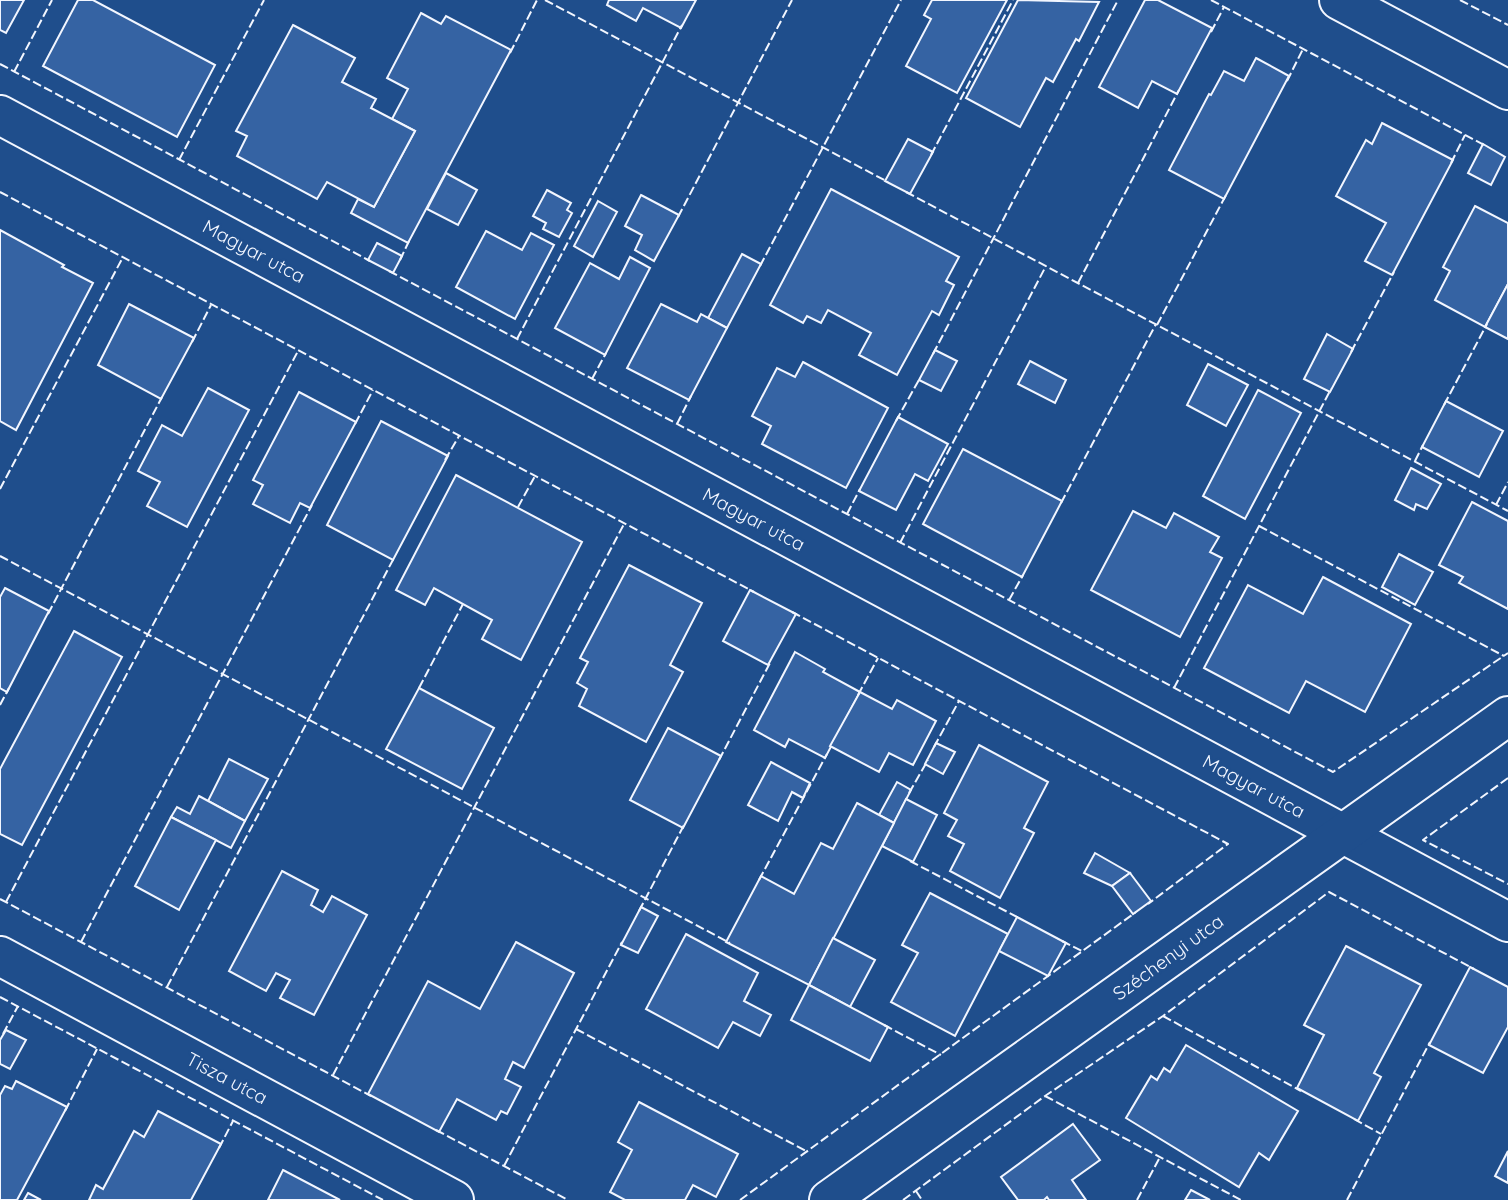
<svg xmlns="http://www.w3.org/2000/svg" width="1508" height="1200" font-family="Quicksand,sans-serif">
<rect width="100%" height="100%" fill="#1f4e8c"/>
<!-- building -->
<g fill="#3563a3" stroke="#f2f6ff" stroke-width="2">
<path d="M0 0H24L6 33 0 30Z"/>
<path d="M78 0H93L215 65 177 137 43 66Z"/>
<path d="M609 0H696L681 28 643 8 636 21 607 5Z"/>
<path d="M932 0H1007L957 93 906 66 931 19 924 15Z"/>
<path d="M1018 0 1099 2 1079 41 1076 39 1053 82 1046 78 1020 127 966 98Z"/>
<path d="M1145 0H1158L1212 28 1177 94 1152 81 1138 108 1099 87Z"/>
<path d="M421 13 441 24 446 16 511 50 408 243 351 213 358 199 374 207 415 131 392 119 408 89 387 78Z"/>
<path d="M293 25 355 58 342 82 376 99 371 108 415 131 374 207 327 182 317 199 237 156 247 136 236 131Z"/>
<path d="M1256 58 1289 76 1224 199 1169 170 1209 94 1211 95 1224 71 1244 81Z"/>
<path d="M1382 123 1453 160 1392 275 1365 261 1386 223 1336 196 1366 140 1372 144Z"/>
<path d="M908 139 933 152 910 194 885 181Z"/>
<path d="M1483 144 1505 157 1491 185 1468 173Z"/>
<path d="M446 173 477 190 458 225 427 209Z"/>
<path d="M831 189 959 257 946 281 954 285 939 315 932 311 897 375 859 355 871 333 828 310 821 323 807 316 803 323 770 305Z"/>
<path d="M547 190 571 203 567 210 572 213 559 237 543 229 546 223 533 216Z"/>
<path d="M641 195 679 215 654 261 635 250 642 235 625 226Z"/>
<path d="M598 201 617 212 593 257 574 246Z"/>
<path d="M1475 206 1508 223V284L1485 327 1435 300 1450 271 1443 267Z"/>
<path d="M0 230 64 265 62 267 93 283 16 430 0 421Z"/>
<path d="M486 231 522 250 531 233 554 245 515 319 456 287Z"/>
<path d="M377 243 402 256 393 273 368 260Z"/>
<path d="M742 254 761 264 727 328 708 318Z"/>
<path d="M630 257 650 268 605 355 555 328 590 263 619 279Z"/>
<path d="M1508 284V339L1485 327Z"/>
<path d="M129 304 194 338 161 399 98 365Z"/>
<path d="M661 304 697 322 701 314 727 328 689 400 627 368Z"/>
<path d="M1327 334 1353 349 1330 392 1304 379Z"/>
<path d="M935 350 957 361 941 391 919 380Z"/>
<path d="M1030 361 1066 380 1055 403 1018 384Z"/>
<path d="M803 362 888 408 846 488 762 444 771 426 752 416 777 368 795 377Z"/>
<path d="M1208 364 1248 385 1226 426 1187 405Z"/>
<path d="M208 388 249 410 187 527 147 506 160 482 138 471 162 425 182 436Z"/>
<path d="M1258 390 1301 413 1245 519 1203 496Z"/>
<path d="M299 392 356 422 310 508 300 503 290 523 253 504 263 485 253 480Z"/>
<path d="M1446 401 1503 431 1479 477 1422 447Z"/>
<path d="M898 417 948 444 928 481 915 474 896 510 859 491Z"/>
<path d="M381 421 448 456 393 560 327 525Z"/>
<path d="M963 449 1062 501 1022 577 923 524Z"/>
<path d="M1411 468 1441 484 1427 509 1416 504 1414 510 1395 500Z"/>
<path d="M456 475 582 542 521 660 482 639 492 620 434 588 425 605 396 590Z"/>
<path d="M1472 502 1508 521V609L1459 583 1463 577 1439 565Z"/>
<path d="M1133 511 1166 528 1174 513 1219 537 1210 552 1222 558 1180 637 1091 590Z"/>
<path d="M1399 554 1433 572 1415 605 1382 587Z"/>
<path d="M629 565 702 603 670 665 683 672 646 742 579 706 587 689 577 683 588 662 580 658Z"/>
<path d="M1323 577 1411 624 1365 712 1306 681 1289 713 1204 668 1248 585 1303 614Z"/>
<path d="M5 588 49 611 7 692 0 688V597Z"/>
<path d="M750 590 796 614 768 665 723 641Z"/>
<path d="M74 631 122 657 22 845 0 834V769Z"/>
<path d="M795 652 825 669 823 672 860 692 825 758 789 739 785 747 754 730Z"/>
<path d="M419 688 494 728 462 789 386 749Z"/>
<path d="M860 692 892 709 897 700 936 721 913 765 889 753 879 772 830 746Z"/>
<path d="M668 728 721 756 683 828 630 800Z"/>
<path d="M936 743 955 752 943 774 925 764Z"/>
<path d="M979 745 1048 782 1024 828 1034 833 1000 898 950 871 964 844 948 836 957 820 944 813Z"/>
<path d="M229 759 268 779 245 821 208 801Z"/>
<path d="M771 762 810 783 803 798 792 792 778 821 748 805Z"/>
<path d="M897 782 911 790 894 823 879 815Z"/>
<path d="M199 796 245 821 231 848 171 817 177 807 190 814Z"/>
<path d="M906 799 937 815 913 862 882 846Z"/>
<path d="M857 803 894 823 809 985 726 942 761 876 794 894 821 843 833 849Z"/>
<path d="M171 817 216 840 179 910 135 886Z"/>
<path d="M1095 853 1130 873 1112 886 1084 873Z"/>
<path d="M282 871 318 890 311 905 323 912 332 896 367 915 314 1015 280 998 290 980 276 973 266 991 229 971Z"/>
<path d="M1130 873 1151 901 1133 914 1112 886Z"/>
<path d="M930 893 1008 934 955 1036 891 1002 918 953 902 945Z"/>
<path d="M641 907 658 916 638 953 621 945Z"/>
<path d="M1017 917 1066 943 1048 976 999 951Z"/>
<path d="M686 934 758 973 744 1001 771 1015 760 1036 733 1022 718 1048 646 1009Z"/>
<path d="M833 938 875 960 850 1007 809 985Z"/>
<path d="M516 942 574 973 524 1068 513 1062 505 1079 521 1087 507 1114 501 1111 496 1120 457 1099 439 1132 368 1094 428 981 480 1009Z"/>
<path d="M1346 946 1421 985 1374 1073 1381 1077 1358 1121 1297 1088 1324 1035 1304 1025Z"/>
<path d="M1470 967 1508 987V1027L1483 1073 1429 1045Z"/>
<path d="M809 985 888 1027 870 1061 791 1020Z"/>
<path d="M6 1030 26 1040 10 1069 0 1064V1040Z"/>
<path d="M1186 1045 1298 1111 1269 1160 1259 1153 1239 1187 1126 1118 1151 1076 1157 1080 1164 1068 1170 1072Z"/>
<path d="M16 1081 67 1107 17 1200H0V1095L5 1086 12 1089Z"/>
<path d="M639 1102 738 1154 716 1197 693 1185 685 1200H625L610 1192 632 1150 618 1142Z"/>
<path d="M158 1111 221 1144 191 1200H89L96 1185 103 1189 134 1131 144 1137Z"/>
<path d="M1073 1124 1100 1160 1072 1180 1086 1200H1049L1047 1197 1044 1200H1018L1001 1177Z"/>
<path d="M1508 1151V1183L1495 1176Z"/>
<path d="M283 1170 340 1200H268Z"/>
<path d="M1191 1190 1210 1200H1185Z"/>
<path d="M28 1193 41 1200H24Z"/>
</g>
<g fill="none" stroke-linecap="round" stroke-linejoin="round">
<!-- minor casing -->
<g stroke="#f2f6ff" stroke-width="42">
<g id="minor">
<path d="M1339 0 1508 90"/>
<path d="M0 115 1508 922"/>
<path d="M0 956 454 1200"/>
<path d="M829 1200 1508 716"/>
</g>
</g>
<!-- minor -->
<use href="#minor" stroke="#1f4e8c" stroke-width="38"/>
<!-- fence -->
<g stroke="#f2f6ff" stroke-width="2" stroke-dasharray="9 3.5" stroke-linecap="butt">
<path d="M545 0 888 182"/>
<path d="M1211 0 1486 146"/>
<path d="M1460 0 1508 25"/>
<path d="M1211 32 1224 7"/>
<path d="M510 53 537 0"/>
<path d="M0 64 370 261"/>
<path d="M14 72 52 0"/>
<path d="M1287 81 1303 49"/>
<path d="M931 155 1013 0"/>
<path d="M179 160 264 0"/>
<path d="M1451 163 1465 135"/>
<path d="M0 192 754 592"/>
<path d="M906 192 1508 511"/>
<path d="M678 217 792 0"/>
<path d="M400 260 409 241"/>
<path d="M760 266 901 0"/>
<path d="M389 271 1333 772 1508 653"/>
<path d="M1078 283 1179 90"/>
<path d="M1157 325 1226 195"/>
<path d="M517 339 682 25"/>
<path d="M192 342 211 305"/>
<path d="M1351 352 1394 272"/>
<path d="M933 354 1118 0"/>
<path d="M592 379 606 353"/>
<path d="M1444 405 1487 324"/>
<path d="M896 421 920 378"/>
<path d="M355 424 373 390"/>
<path d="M677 424 691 396"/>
<path d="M445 460 459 436"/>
<path d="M1415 461 1423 445"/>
<path d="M0 489 123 257"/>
<path d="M1061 503 1156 324"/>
<path d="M1496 505 1508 482"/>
<path d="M518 507 535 476"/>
<path d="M847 514 860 489"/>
<path d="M1259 526 1504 656"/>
<path d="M900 543 1046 266"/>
<path d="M0 556 730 943"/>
<path d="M1009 600 1023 575"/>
<path d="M792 612 1228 844 1148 904"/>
<path d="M48 614 162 397"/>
<path d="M419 688 463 604"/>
<path d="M1174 688 1331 389"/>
<path d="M858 695 878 658"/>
<path d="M0 705 9 688"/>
<path d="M934 747 959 701"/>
<path d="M719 760 771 661"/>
<path d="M1508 778 1423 840 1508 884"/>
<path d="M909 793 928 760"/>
<path d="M910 861 1019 918"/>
<path d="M759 880 827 754"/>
<path d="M0 899 371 1096"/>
<path d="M6 902 298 351"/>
<path d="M639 911 684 825"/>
<path d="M1062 941 1084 952"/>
<path d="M81 942 312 505"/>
<path d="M167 987 395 556"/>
<path d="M0 997 383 1200"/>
<path d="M1163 1016 1301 1091"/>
<path d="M884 1025 941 1055"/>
<path d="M576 1029 808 1152"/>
<path d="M3 1034 18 1006"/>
<path d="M333 1075 624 524"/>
<path d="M1045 1096 1241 1200"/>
<path d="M65 1111 97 1049"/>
<path d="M1354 1119 1381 1134"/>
<path d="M436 1130 568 1200"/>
<path d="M219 1148 233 1121"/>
<path d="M504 1166 622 942"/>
<path d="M916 1191 922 1200"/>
<path d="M740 1200 1136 912"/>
<path d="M903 1200 1045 1096 1163 1016 1329 892 1474 969"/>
<path d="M1137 1200 1160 1157"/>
<path d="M1347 1200 1430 1042"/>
</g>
</g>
<g text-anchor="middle" stroke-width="5" stroke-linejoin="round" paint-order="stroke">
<!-- street labels -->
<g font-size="19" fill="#f2f6ff" stroke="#1f4e8c">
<text transform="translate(254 251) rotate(28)" y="7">Magyar utca</text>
<text transform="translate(754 519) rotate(28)" y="7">Magyar utca</text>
<text transform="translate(1254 786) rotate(28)" y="7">Magyar utca</text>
<text transform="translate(1168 957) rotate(-36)" y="7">Széchenyi utca</text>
<text transform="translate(227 1078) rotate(28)" y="7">Tisza utca</text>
</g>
</g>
</svg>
